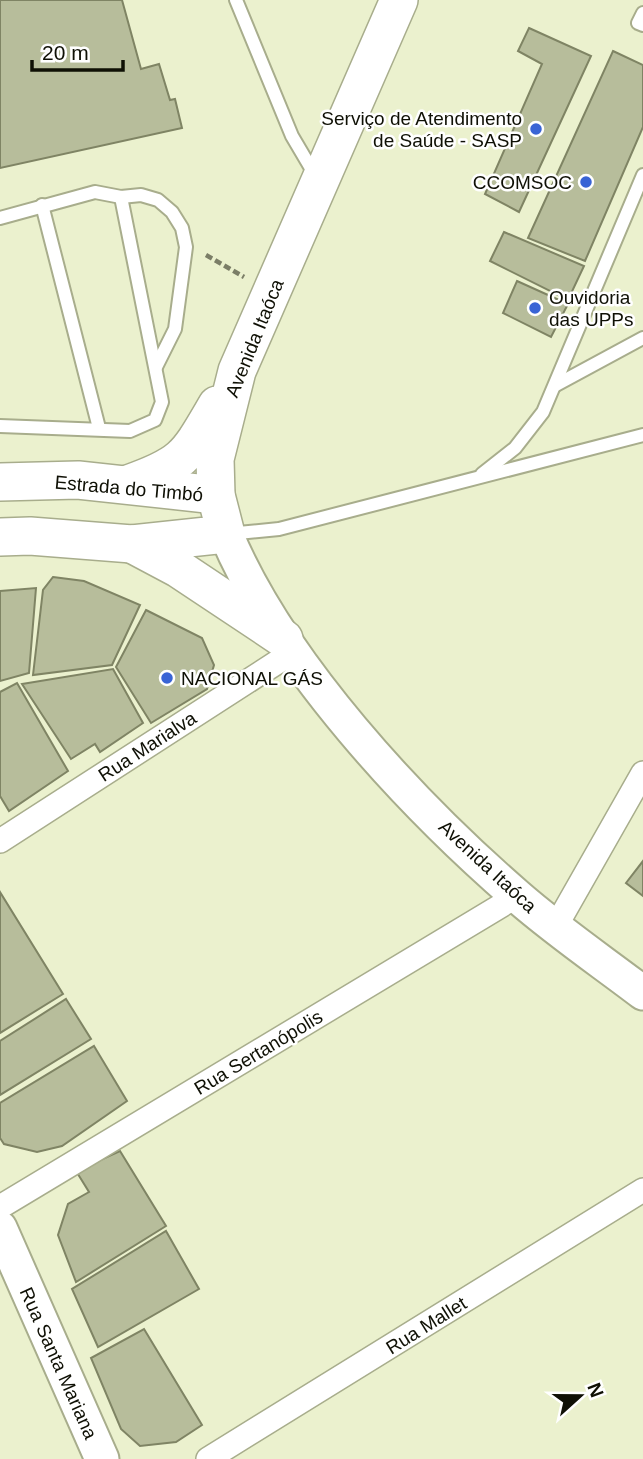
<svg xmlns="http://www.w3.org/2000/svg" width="643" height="1459" font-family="Helvetica,sans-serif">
<rect width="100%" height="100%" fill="#ebf1ce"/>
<!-- building -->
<g fill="#b7bd9b" stroke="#7f8464" stroke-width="2">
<path d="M0 0H122L141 69 159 64 170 100 175 99 182 128 0 168Z"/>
<path d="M529 28 591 56 519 212 485 194 542 64 518 51Z"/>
<path d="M613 51 643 65V127L585 261 528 238Z"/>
<path d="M504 232 584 266 568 300 490 261Z"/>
<path d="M517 281 568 304 551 337 503 313Z"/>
<path d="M53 577 84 581 140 605 112 665 33 675 43 590Z"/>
<path d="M36 588 29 673 0 681V591Z"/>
<path d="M146 610 202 638 214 665 207 689 151 723 116 667Z"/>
<path d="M113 669 143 723 100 752 95 744 71 759 22 684Z"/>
<path d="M17 683 68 771 9 811 0 796V692Z"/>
<path d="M643 861V896L626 883Z"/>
<path d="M0 892 63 994 0 1033Z"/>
<path d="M66 999 91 1039 0 1095V1041Z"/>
<path d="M94 1046 127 1101 62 1146 37 1152 4 1144 0 1138V1103Z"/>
<path d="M120 1151 166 1226 76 1282 58 1235 68 1204 89 1192 76 1171Z"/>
<path d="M166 1231 199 1289 98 1347 72 1289Z"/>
<path d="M144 1329 202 1425 176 1442 140 1446 121 1429 91 1358Z"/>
</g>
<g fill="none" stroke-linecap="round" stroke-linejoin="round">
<!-- lane casing -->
<g stroke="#a8ad8c" stroke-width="16">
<g id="lane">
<path d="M236 0 292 136 315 175"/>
<path d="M643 13 638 23 643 25"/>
<path d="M42 205 99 428"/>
<path d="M0 218 95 192 121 197 141 195 158 200 172 212 182 228 186 247 175 329 156 367"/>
<path d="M556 385 643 338"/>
<path d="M0 426 130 431 155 420 162 402 121 197"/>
<path d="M482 474 515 448 543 412 643 175"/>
<path d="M228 534 279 529 643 435"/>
</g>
</g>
<!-- street casing -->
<g stroke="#a8ad8c" stroke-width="26">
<g id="street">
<path d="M0 841 293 652"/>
<path d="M556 926 643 773"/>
<path d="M0 1207 517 896"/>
<path d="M208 1459 643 1190"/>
</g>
</g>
<!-- secondary casing -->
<g stroke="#a8ad8c" stroke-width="37">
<g id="secondary">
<path d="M226 534C281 665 411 804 517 896 557 931 601 961 643 993"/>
<path d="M0 1228 102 1459"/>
</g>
</g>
<!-- primary casing -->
<g stroke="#a8ad8c" stroke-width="40">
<g id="primary">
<path d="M0 482 78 480 216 495"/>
<path d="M128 484C185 464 187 456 217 405"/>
<path d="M0 537 30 536 132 544 226 534 216 495 215 459 237 371 399 0"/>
<path d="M132 544 179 569 284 639"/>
</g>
</g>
<!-- path -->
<path stroke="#7b7e67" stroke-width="4.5" stroke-dasharray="7 3.5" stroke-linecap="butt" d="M206 255 244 277"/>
<!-- lane -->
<use href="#lane" stroke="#fff" stroke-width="12"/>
<!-- street -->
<use href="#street" stroke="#fff" stroke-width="23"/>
<!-- secondary -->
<use href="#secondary" stroke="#fff" stroke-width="33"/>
<!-- primary -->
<use href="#primary" stroke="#fff" stroke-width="37"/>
</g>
<!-- markers -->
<g fill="#3964d5" stroke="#fff" stroke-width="2.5">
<circle cx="536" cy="129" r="7"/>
<circle cx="586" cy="182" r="7"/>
<circle cx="535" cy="308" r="7"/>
<circle cx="167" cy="678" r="7"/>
</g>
<g text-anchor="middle" stroke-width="5" stroke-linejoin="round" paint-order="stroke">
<!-- poi labels -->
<g font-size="19" fill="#0f1005" stroke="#fff" text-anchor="end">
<text x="522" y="125">Serviço de Atendimento<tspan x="522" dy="22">de Saúde - SASP</tspan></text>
<text x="572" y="189">CCOMSOC</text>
<text x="549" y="304" text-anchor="start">Ouvidoria<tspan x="549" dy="22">das UPPs</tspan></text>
<text x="181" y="685" text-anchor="start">NACIONAL GÁS</text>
</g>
<!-- street labels -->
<g font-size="19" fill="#0f1005" stroke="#fff">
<text transform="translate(254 338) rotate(-68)" y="7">Avenida Itaóca</text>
<text transform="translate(129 488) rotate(5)" y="7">Estrada do Timbó</text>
<text transform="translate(147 746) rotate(-33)" y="7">Rua Marialva</text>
<text transform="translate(488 866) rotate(43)" y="7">Avenida Itaóca</text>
<text transform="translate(258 1052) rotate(-31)" y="7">Rua Sertanópolis</text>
<text transform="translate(426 1325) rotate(-32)" y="7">Rua Mallet</text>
<text transform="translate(59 1363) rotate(66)" y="7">Rua Santa Mariana</text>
</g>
</g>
<!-- north arrow -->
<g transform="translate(580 1396) rotate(69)" stroke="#ffffff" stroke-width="5" paint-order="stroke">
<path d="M0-5L12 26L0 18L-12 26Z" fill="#0f1005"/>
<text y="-10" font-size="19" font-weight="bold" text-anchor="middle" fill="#0f1005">N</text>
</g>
<!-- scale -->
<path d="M32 60v10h91v-10" fill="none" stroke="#0f1005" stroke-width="3.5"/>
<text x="42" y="60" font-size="21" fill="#0f1005" stroke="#ffffff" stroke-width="5" paint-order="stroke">20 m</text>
</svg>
